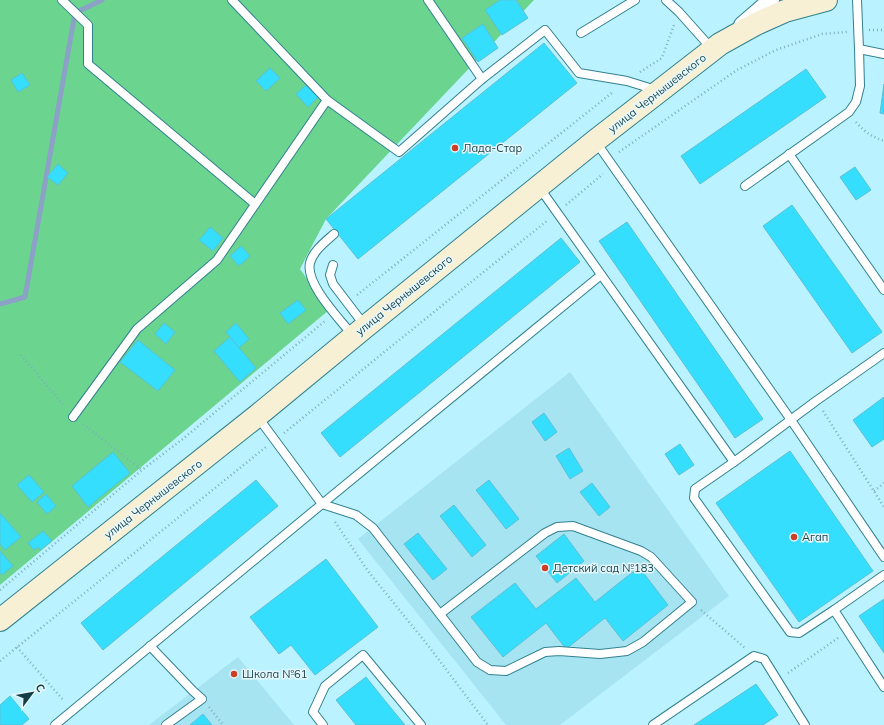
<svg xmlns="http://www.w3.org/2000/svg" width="884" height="725" font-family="Mulish,sans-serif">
<rect width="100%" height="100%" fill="#baf2ff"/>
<!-- built -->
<g fill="#a7e4f2">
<path d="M570 372 729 596 560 725H506L358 539Z"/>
<path d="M238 657 294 725H149Z"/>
</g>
<!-- green -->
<path fill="#6bd58f" d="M0 0H534L326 219 300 269 329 310 0 585Z"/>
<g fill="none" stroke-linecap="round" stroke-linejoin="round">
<!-- stream -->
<path stroke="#8ba1c5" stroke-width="5" d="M0 304 25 297 75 13 102 0"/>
</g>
<!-- building -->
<g fill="#35defc" stroke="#5bc1d6">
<path d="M500 0H516L528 18 502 35 485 10Z"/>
<path d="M483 24 498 48 478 62 462 38Z"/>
<path d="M544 43 577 83 358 259 326 219Z"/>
<path d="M270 68 280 78 266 91 256 81Z"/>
<path d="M806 69 826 97 700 184 681 156Z"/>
<path d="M22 73 30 85 18 92 11 80Z"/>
<path d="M884 84V114L880 113Z"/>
<path d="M306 85 318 97 308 107 296 94Z"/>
<path d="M58 164 68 173 58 185 47 177Z"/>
<path d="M855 167 871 190 856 200 840 177Z"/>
<path d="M792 205 882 332 852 353 763 226Z"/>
<path d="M627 222 763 419 735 438 599 241Z"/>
<path d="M210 227 223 238 213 251 199 240Z"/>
<path d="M561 238 580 262 340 457 321 433Z"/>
<path d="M241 246 250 256 239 266 230 256Z"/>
<path d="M298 300 306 310 288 324 280 313Z"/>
<path d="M164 323 175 332 166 344 155 334Z"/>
<path d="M236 323 249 339 239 348 226 332Z"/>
<path d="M230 337 256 368 240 382 214 351Z"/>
<path d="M138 340 175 370 158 391 120 362Z"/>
<path d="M884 397V439L872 447 853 420Z"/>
<path d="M544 413 557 432 545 441 532 422Z"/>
<path d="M680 444 694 465 679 475 665 454Z"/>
<path d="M569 448 583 471 570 479 556 456Z"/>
<path d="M790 451 873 571 799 622 716 503Z"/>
<path d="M113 452 130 473 88 507 72 486Z"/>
<path d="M29 475 44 492 32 502 17 485Z"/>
<path d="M256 480 278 506 103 650 81 623Z"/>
<path d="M489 480 519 519 506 529 476 490Z"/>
<path d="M592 483 610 507 599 516 580 492Z"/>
<path d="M46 494 56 506 47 514 37 502Z"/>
<path d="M454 505 486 545 472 557 440 516Z"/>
<path d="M0 513 21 537 5 550 0 544Z"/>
<path d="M43 531 52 541 40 550 38 547 34 550 28 543Z"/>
<path d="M418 533 447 569 433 580 404 544Z"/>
<path d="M564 534 584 561 557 583 536 556Z"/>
<path d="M0 551 13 566 2 575 0 573Z"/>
<path d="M326 559 378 627 315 675 291 645 279 654 250 617Z"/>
<path d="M639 567 668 605 623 641 605 618 566 649 546 623 503 657 471 617 515 583 536 609 576 578 595 602Z"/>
<path d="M884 599V653L859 616Z"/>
<path d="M366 677 386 702 405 725H356L336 700Z"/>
<path d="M756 684 778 715 763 725H694Z"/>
<path d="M10 696 29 719 22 725H0V705Z"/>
<path d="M203 714 212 725H190Z"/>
</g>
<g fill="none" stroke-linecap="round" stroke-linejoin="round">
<!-- lane casing -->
<g stroke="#328190" stroke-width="10">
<g id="lane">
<path d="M62 0 88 25V64L255 204"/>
<path d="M232 0 327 100 399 152 482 79 545 30 579 73 627 81 656 90"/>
<path d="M428 0 482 79"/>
<path d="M666 0 679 12 712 49"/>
<path d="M581 33 635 0"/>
<path d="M859 49 884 54"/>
<path d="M596 142 791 420 884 557"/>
<path d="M789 154 884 290"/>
<path d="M745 186 849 112 856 102 860 86 859 49 857 0"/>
<path d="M539 187 734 462 816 401 884 353"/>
<path d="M334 234C325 242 313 251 310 263 305 284 340 319 353 336"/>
<path d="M333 265 330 275 333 284 365 326"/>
<path d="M73 417 137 329 217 260 327 100"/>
<path d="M734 462 695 489 694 498 790 632 799 633 834 610"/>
<path d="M322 504 356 515 373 528 477 662 490 670 506 671 545 652 559 651 600 654 627 651 643 642 692 602 651 557 641 551 573 526 557 527 545 533 440 614"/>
<path d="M322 504 601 275"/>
<path d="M884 575 834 610 884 687"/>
<path d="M150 646 193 691 202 699 166 725"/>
<path d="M55 725 322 504 257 416"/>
<path d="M323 725 313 712 325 686 363 655 421 725"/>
<path d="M653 725 754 656 764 659 805 725"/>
</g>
</g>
<!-- street casing -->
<g stroke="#328190" stroke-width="18">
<path id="street" d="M742 25 771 0"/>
</g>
<!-- secondary casing -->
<g stroke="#328190" stroke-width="24">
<path id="secondary" d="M0 620 257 416 365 327 595 141 720 44 756 24 785 11 826 0"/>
</g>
<!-- path -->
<g stroke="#7cb0bb" stroke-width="2.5" stroke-dasharray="1 3" stroke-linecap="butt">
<path d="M869 30H884"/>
<path d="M640 72 662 58 674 25"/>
<path d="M856 122C864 132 873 137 884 141"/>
<path d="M619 152 737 70 776 50 822 34 847 32"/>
<path d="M566 205 603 174"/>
<path d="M357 295 613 92"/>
<path d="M21 355 65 407"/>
<path d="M823 411 884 507"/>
<path d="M83 424 142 470"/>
<path d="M284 433 548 220"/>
<path d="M874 491 884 483"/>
<path d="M335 522 368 571 430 648 488 725"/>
<path d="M0 590 142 470 184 438 325 321"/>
<path d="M701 610 745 648"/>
<path d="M17 647 64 701"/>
<path d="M0 661 266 447"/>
<path d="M788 673 838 638"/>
<path d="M209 707 223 725"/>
</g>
<!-- lane -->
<use href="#lane" stroke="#fff" stroke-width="8"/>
<!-- street -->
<use href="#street" stroke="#fff" stroke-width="16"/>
<!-- secondary -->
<use href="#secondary" stroke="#f8f0d4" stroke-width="22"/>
</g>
<!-- markers -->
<g fill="#ca3f25" stroke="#e6f8fc" stroke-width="1.5">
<circle cx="455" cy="148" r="4"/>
<circle cx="794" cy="537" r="4"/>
<circle cx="545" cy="568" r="4"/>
<circle cx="234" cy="674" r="4"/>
</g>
<g text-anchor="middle" stroke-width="3" stroke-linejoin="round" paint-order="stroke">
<!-- street labels -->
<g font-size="11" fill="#123e47" stroke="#e6f8fc">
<text transform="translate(657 93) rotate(-38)" y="4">улица Чернышевского</text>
<text transform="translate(404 295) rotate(-39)" y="4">улица Чернышевского</text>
<text transform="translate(153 499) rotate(-38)" y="4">улица Чернышевского</text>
</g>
<!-- poi labels -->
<g font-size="11" fill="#123e47" stroke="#e6f8fc" text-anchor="start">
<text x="463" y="152">Лада-Стар</text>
<text x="802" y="541">Агап</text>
<text x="553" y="572">Детский сад №183</text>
<text x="242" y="678">Школа №61</text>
</g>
</g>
<!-- north arrow -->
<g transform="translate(32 693) rotate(58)" stroke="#e6f8fc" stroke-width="3" paint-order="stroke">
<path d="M0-3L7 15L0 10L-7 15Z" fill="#123e47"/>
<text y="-6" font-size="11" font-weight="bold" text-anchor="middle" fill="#123e47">С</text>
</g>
</svg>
